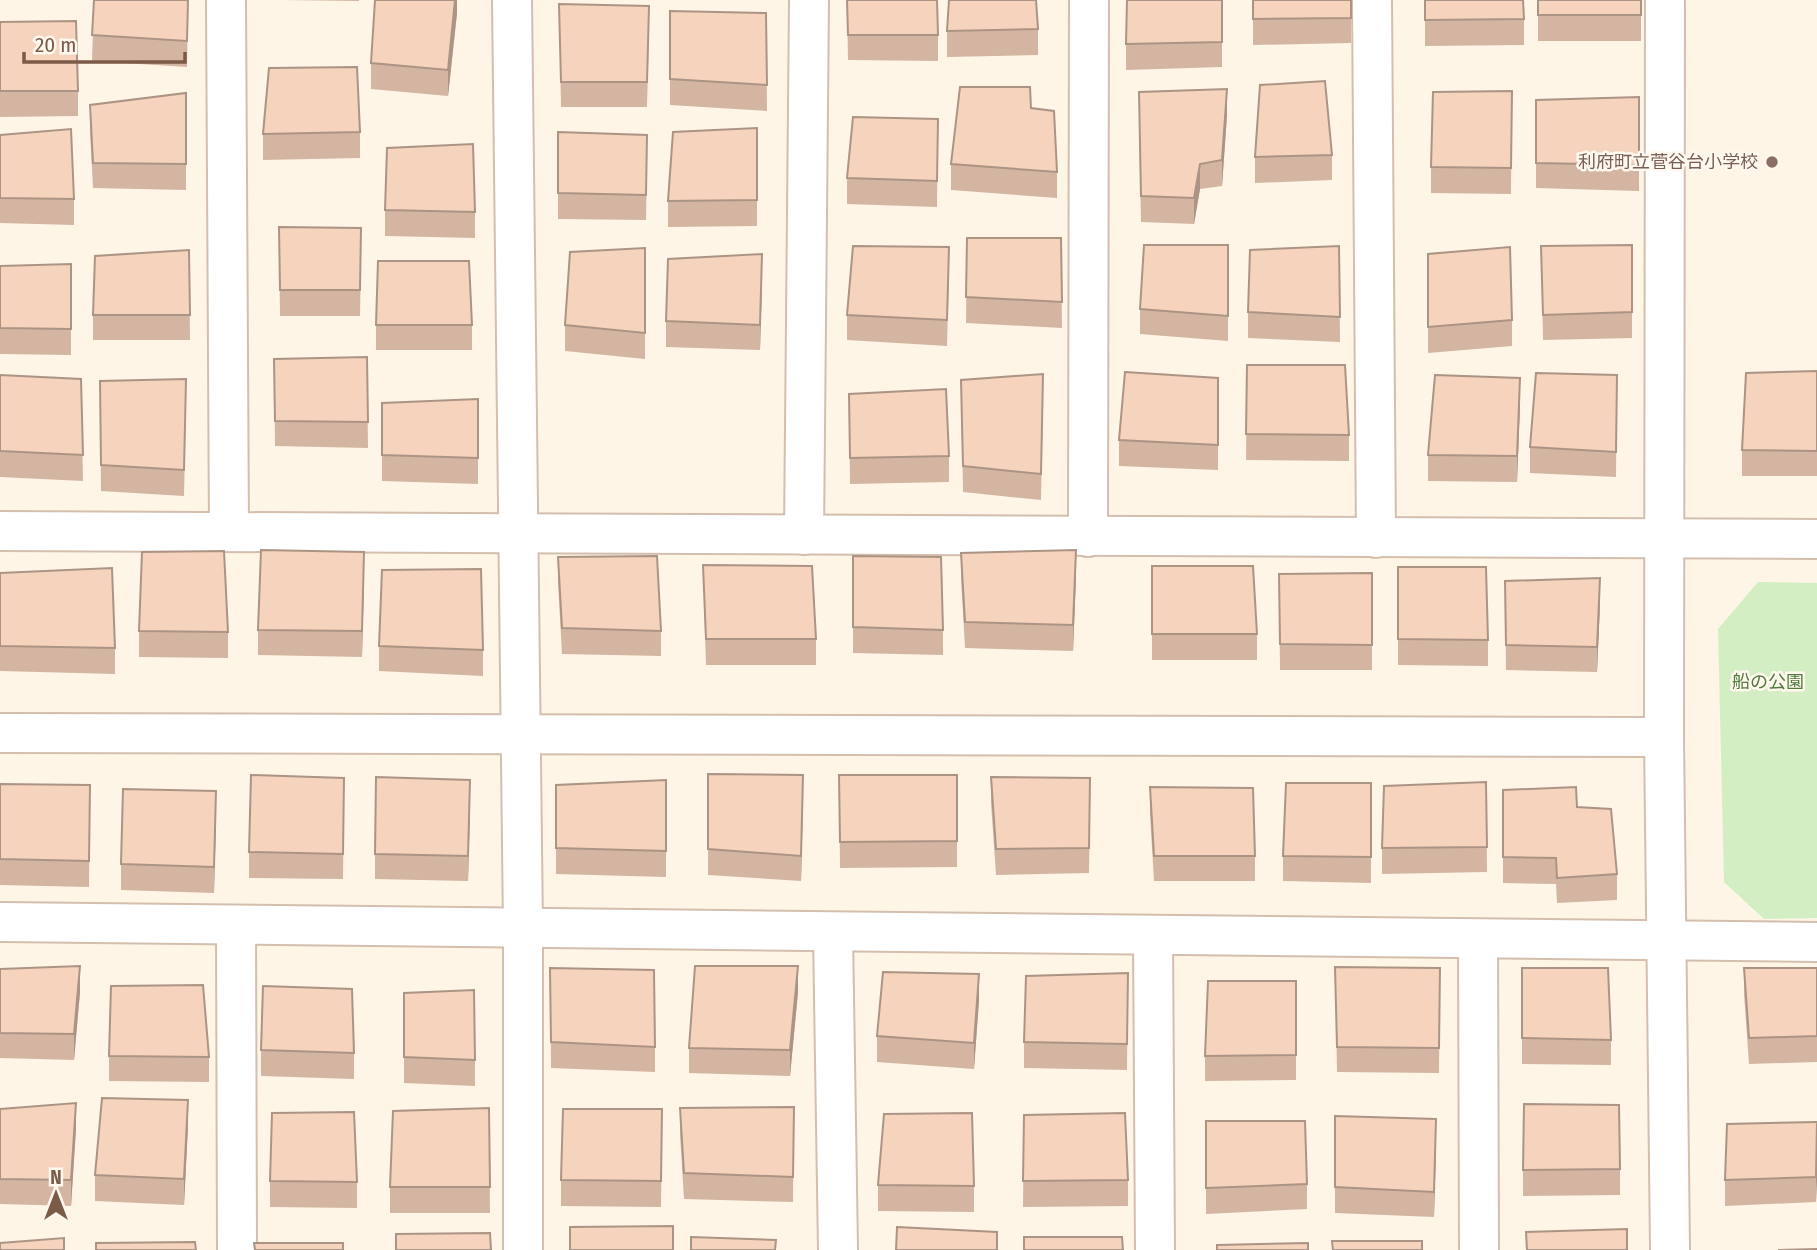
<svg xmlns="http://www.w3.org/2000/svg" width="1817" height="1250" font-family="'Fira Sans Condensed','Noto Sans JP',sans-serif">
<rect width="100%" height="100%" fill="#fef5e6"/>
<!-- green -->
<path fill="#d4eec3" d="M1758 582 1817 583V918L1764 919 1724 882 1718 629Z"/>
<g fill="none" stroke-linecap="round" stroke-linejoin="round">
<!-- minor casing -->
<g stroke="#d4beae" stroke-width="42">
<g id="minor">
<path d="M226 0 229 532"/>
<path d="M512 0 523 928V1250"/>
<path d="M1372 0 1376 538"/>
<path d="M1665 0 1664 737 1670 1250"/>
<path d="M0 531 1817 539"/>
<path d="M804 535 809 0"/>
<path d="M1088 537 1089 0"/>
<path d="M0 733 1664 737"/>
<path d="M0 922 1817 942"/>
<path d="M236 925 237 1250"/>
<path d="M833 932 838 1250"/>
<path d="M1153 935 1155 1250"/>
<path d="M1478 940 1479 1250"/>
</g>
</g>
<!-- minor -->
<use href="#minor" stroke="#fff" stroke-width="38"/>
</g>
<!-- wall -->
<g fill="#d4b5a2">
<path d="M94 0H188L187 67 92 61Z"/>
<path d="M282 0H359V1Z"/>
<path d="M457 0V13L448 96 371 89V63Z"/>
<path d="M847 0 938 35V61L848 60Z"/>
<path d="M1222 0V67L1126 70V44Z"/>
<path d="M1253 0H1351V43L1253 45Z"/>
<path d="M1425 0 1524 19V45L1425 46Z"/>
<rect x="1538" y="0" width="103" height="41"/>
<path d="M559 4 649 32 647 107H561Z"/>
<path d="M670 11 766 13 767 111 670 105Z"/>
<path d="M0 22 78 91V116L0 117Z"/>
<path d="M1038 29V55L947 57V31Z"/>
<path d="M1512 91 1511 194 1431 193V167Z"/>
<path d="M186 93V190L93 188 90 131V105Z"/>
<path d="M1639 97V191L1536 188V100Z"/>
<path d="M1031 108 1057 172V198L951 190V164Z"/>
<path d="M1227 115 1222 186 1200 189 1194 224 1141 222 1139 118Z"/>
<path d="M938 119 937 207 847 204V178Z"/>
<path d="M757 128V226L668 227V201Z"/>
<path d="M360 132V158L263 160V134Z"/>
<path d="M558 132 647 161 646 220 558 219Z"/>
<path d="M0 135 74 199V225L0 223Z"/>
<path d="M1332 155V180L1255 183V157Z"/>
<path d="M385 210 475 212V238L385 236Z"/>
<path d="M279 227 361 254 360 316H280Z"/>
<path d="M967 238H1061L1062 328 966 323Z"/>
<path d="M1228 245V341L1140 334V309Z"/>
<path d="M1632 245V338L1543 340 1541 246Z"/>
<path d="M1339 246 1340 342 1248 338V312Z"/>
<path d="M645 248V359L565 351V325Z"/>
<path d="M189 250 190 340H93V315Z"/>
<path d="M1428 254 1512 320V346L1428 353Z"/>
<path d="M71 264V355L0 354V266Z"/>
<path d="M949 273 947 346 847 340V315Z"/>
<path d="M762 280 760 350 666 347V321Z"/>
<rect x="376" y="325" width="96" height="25"/>
<path d="M367 357 368 448 275 446 274 359Z"/>
<path d="M1247 365 1349 435V461L1246 460Z"/>
<path d="M1817 371V476H1742V450Z"/>
<path d="M0 375 81 379 83 481 0 477Z"/>
<path d="M1617 375 1616 477 1530 473V447Z"/>
<path d="M1218 378V470L1119 466V440Z"/>
<path d="M961 380 1043 400 1041 500 963 492Z"/>
<path d="M100 381 186 404 184 496 101 491Z"/>
<path d="M849 394 949 456V482L850 484Z"/>
<path d="M478 399V484L382 481V403Z"/>
<path d="M1520 404 1517 482 1428 481V455Z"/>
<path d="M961 553 1076 576 1073 651 965 648 961 579Z"/>
<path d="M853 556 943 630V655L853 653Z"/>
<path d="M558 557 661 631V656L562 654 558 582Z"/>
<path d="M703 565 816 639V665H706Z"/>
<path d="M1152 566 1257 634V660H1152Z"/>
<path d="M1398 567 1488 640V666L1398 665Z"/>
<path d="M0 573 115 648V674L0 671Z"/>
<path d="M1372 573V670H1280L1279 574Z"/>
<path d="M364 578 362 657 258 655V630Z"/>
<path d="M1505 581 1600 604 1597 672 1506 670Z"/>
<path d="M139 631 228 632V658L139 657Z"/>
<path d="M379 646 483 650V676L379 671Z"/>
<path d="M708 774 803 801 801 881 708 875Z"/>
<path d="M839 775H957V867L840 868Z"/>
<path d="M991 777 1090 804 1089 873 996 875 991 803Z"/>
<path d="M666 780V877L556 874V785Z"/>
<path d="M1486 782 1487 872 1382 874V848Z"/>
<path d="M1371 783V883L1283 881V856Z"/>
<path d="M0 784 90 785 89 887 0 885Z"/>
<path d="M1150 787 1255 856V881H1154L1150 813Z"/>
<path d="M1503 790 1577 807 1617 874V900L1557 903 1556 884 1503 883Z"/>
<path d="M344 804 343 879 249 878V852Z"/>
<path d="M470 806 468 881 375 879V854Z"/>
<path d="M216 816 214 893 121 890V864Z"/>
<path d="M1335 967 1440 968 1439 1073 1337 1072Z"/>
<path d="M550 968 655 1047V1072L551 1068Z"/>
<path d="M1522 968 1611 1040V1065L1522 1064Z"/>
<path d="M1744 968H1817V1062L1749 1064 1744 994Z"/>
<path d="M0 969 80 992 74 1060 0 1058Z"/>
<path d="M1128 973 1127 1070 1024 1068V1042Z"/>
<path d="M1296 981V1080L1205 1081V1056Z"/>
<path d="M798 992 790 1076 689 1073V1048Z"/>
<path d="M404 993 475 1060V1086L404 1083Z"/>
<path d="M979 1000 974 1069 877 1062V1036Z"/>
<path d="M261 1050 354 1053V1079L261 1076Z"/>
<path d="M109 1056 209 1057V1082L109 1081Z"/>
<path d="M794 1107 793 1202 684 1199 680 1134V1108Z"/>
<path d="M489 1108 490 1213H390V1187Z"/>
<path d="M0 1109 76 1128 71 1206 0 1204Z"/>
<path d="M1024 1115 1128 1180V1206L1023 1207Z"/>
<path d="M1335 1116 1436 1144 1434 1217 1335 1213Z"/>
<path d="M1817 1122 1816 1202 1725 1206V1180Z"/>
<path d="M188 1126 184 1205 95 1201V1175Z"/>
<path d="M662 1135 661 1207 561 1206V1180Z"/>
<path d="M1620 1169V1195L1523 1196V1170Z"/>
<path d="M270 1181 357 1182V1208L270 1207Z"/>
<path d="M1307 1184V1209L1206 1214V1188Z"/>
<path d="M878 1185 974 1186V1212L878 1211Z"/>
</g>
<!-- shaded-wall -->
<g fill="#ac9484">
<path d="M455 0H457V13L448 96V70Z"/>
<path d="M1227 89V115L1222 186V160Z"/>
<path d="M1200 164V189L1194 224V198Z"/>
<path d="M762 254V280L760 350V325Z"/>
<path d="M1520 378V404L1517 482V456Z"/>
<path d="M1076 550V576L1073 651V625Z"/>
<path d="M364 552V578L362 657V631Z"/>
<path d="M1600 578V604L1597 672V647Z"/>
<path d="M803 775V801L801 881V856Z"/>
<path d="M470 780V806L468 881V856Z"/>
<path d="M216 791V816L214 893V867Z"/>
<path d="M80 966V992L74 1060V1034Z"/>
<path d="M798 966V992L790 1076V1050Z"/>
<path d="M979 974V1000L974 1069V1043Z"/>
<path d="M188 1100V1126L184 1205V1179Z"/>
<path d="M76 1103V1128L71 1206V1180Z"/>
<path d="M1436 1119V1144L1434 1217V1192Z"/>
<path d="M1817 1154V1180L1816 1202V1177Z"/>
</g>
<!-- building -->
<g fill="#f6d3bc" stroke="#ac9484" stroke-width="2">
<path d="M94 0H188L187 41 92 35Z"/>
<path d="M375 0H455L448 70 371 63Z"/>
<path d="M847 0H937L938 35H848Z"/>
<path d="M949 0H1036L1038 29 947 31Z"/>
<path d="M1127 0H1222V42L1126 44Z"/>
<path d="M1253 0H1351V18L1253 19Z"/>
<path d="M1425 0H1523L1524 19 1425 20Z"/>
<rect x="1538" y="0" width="103" height="15"/>
<path d="M559 4 649 6 647 82H561Z"/>
<path d="M670 11 766 13 767 85 670 79Z"/>
<path d="M76 21 78 91H0V22Z"/>
<path d="M357 67 360 132 263 134 269 68Z"/>
<path d="M1325 81 1332 155 1255 157 1260 85Z"/>
<path d="M960 87H1030L1031 108 1054 111 1057 172 951 164Z"/>
<path d="M1227 89 1222 160 1200 164 1194 198 1141 196 1139 92Z"/>
<path d="M1512 91 1511 168 1431 167 1433 92Z"/>
<path d="M186 93V164L93 163 90 105Z"/>
<path d="M1639 97V165L1536 163V100Z"/>
<path d="M853 117 938 119 937 181 847 178Z"/>
<path d="M757 128V200L668 201 673 132Z"/>
<path d="M71 129 74 199 0 198V135Z"/>
<path d="M558 132 647 135 646 195 558 193Z"/>
<path d="M473 144 475 212 385 210 387 148Z"/>
<path d="M279 227 361 228 360 290H280Z"/>
<path d="M967 238H1061L1062 302 966 297Z"/>
<path d="M1144 245H1228V316L1140 309Z"/>
<path d="M1632 245V312L1543 315 1541 246Z"/>
<path d="M853 246 949 247 947 320 847 315Z"/>
<path d="M1339 246 1340 317 1248 312 1250 250Z"/>
<path d="M1510 247 1512 320 1428 327V254Z"/>
<path d="M645 248V333L565 325 570 252Z"/>
<path d="M189 250 190 315H93L95 256Z"/>
<path d="M762 254 760 325 666 321 668 259Z"/>
<path d="M378 261H469L472 325H376Z"/>
<path d="M71 264V329L0 328V266Z"/>
<path d="M367 357 368 422 275 421 274 359Z"/>
<path d="M1247 365H1345L1349 435 1246 434Z"/>
<path d="M1817 371V451L1742 450 1746 373Z"/>
<path d="M1125 372 1218 378V445L1119 440Z"/>
<path d="M1536 373 1617 375 1616 452 1530 447Z"/>
<path d="M1043 374 1041 474 963 466 961 380Z"/>
<path d="M0 375 81 379 83 455 0 451Z"/>
<path d="M1435 375 1520 378 1517 456 1428 455Z"/>
<path d="M186 379 184 470 101 465 100 381Z"/>
<path d="M946 389 949 456 850 458 849 394Z"/>
<path d="M478 399V458L382 455V403Z"/>
<path d="M261 550 364 552 362 631 258 630Z"/>
<path d="M1076 550 1073 625 965 622 961 553Z"/>
<path d="M224 551 228 632 139 631 142 552Z"/>
<path d="M657 556 661 631 562 628 558 557Z"/>
<path d="M853 556 941 557 943 630 853 627Z"/>
<path d="M703 565 812 566 816 639H706Z"/>
<path d="M1152 566H1253L1257 634H1152Z"/>
<path d="M1398 567H1486L1488 640 1398 639Z"/>
<path d="M112 568 115 648 0 646V573Z"/>
<path d="M481 569 483 650 379 646 382 570Z"/>
<path d="M1372 573V645L1280 644 1279 574Z"/>
<path d="M1600 578 1597 647 1506 645 1505 581Z"/>
<path d="M708 774 803 775 801 856 708 849Z"/>
<path d="M251 775 344 778 343 854 249 852Z"/>
<path d="M839 775H957V841L840 842Z"/>
<path d="M376 777 470 780 468 856 375 854Z"/>
<path d="M991 777 1090 778 1089 848 996 849Z"/>
<path d="M666 780V851L556 848V785Z"/>
<path d="M1486 782 1487 847 1382 848 1384 786Z"/>
<path d="M1286 783H1371V857L1283 856Z"/>
<path d="M0 784 90 785 89 861 0 859Z"/>
<path d="M1150 787 1253 788 1255 856H1154Z"/>
<path d="M1576 787 1577 807 1611 809 1617 874 1557 878 1556 858 1503 857V790Z"/>
<path d="M123 789 216 791 214 867 121 864Z"/>
<path d="M80 966 74 1034 0 1033V969Z"/>
<path d="M695 966H798L790 1050 689 1048Z"/>
<path d="M1335 967 1440 968 1439 1048 1337 1047Z"/>
<path d="M550 968 654 970 655 1047 551 1042Z"/>
<path d="M1522 968H1608L1611 1040 1522 1038Z"/>
<path d="M1744 968H1817V1036L1749 1038Z"/>
<path d="M883 972 979 974 974 1043 877 1036Z"/>
<path d="M1128 973 1127 1044 1024 1042 1026 976Z"/>
<path d="M1208 981H1296V1055L1205 1056Z"/>
<path d="M203 985 209 1057 109 1056 111 986Z"/>
<path d="M263 986 352 989 354 1053 261 1050Z"/>
<path d="M474 990 475 1060 404 1057V993Z"/>
<path d="M102 1098 188 1100 184 1179 95 1175Z"/>
<path d="M76 1103 71 1180 0 1179V1109Z"/>
<path d="M1524 1104 1619 1105 1620 1169 1523 1170Z"/>
<path d="M794 1107 793 1177 684 1173 680 1108Z"/>
<path d="M489 1108 490 1187H390L393 1111Z"/>
<path d="M563 1109H662L661 1181 561 1180Z"/>
<path d="M354 1112 357 1182 270 1181 272 1113Z"/>
<path d="M972 1113 974 1186 878 1185 884 1114Z"/>
<path d="M1125 1113 1128 1180 1023 1181 1024 1115Z"/>
<path d="M1335 1116 1436 1119 1434 1192 1335 1187Z"/>
<path d="M1206 1121H1305L1307 1184 1206 1188Z"/>
<path d="M1817 1122 1816 1177 1725 1180 1727 1124Z"/>
<path d="M673 1226V1250H570V1227Z"/>
<path d="M897 1227 997 1232V1250H896Z"/>
<path d="M1627 1229V1250H1527L1526 1232Z"/>
<path d="M490 1233 491 1250H396V1234Z"/>
<path d="M691 1237 776 1240 775 1250H691Z"/>
<path d="M1024 1237H1122L1123 1250H1024Z"/>
<path d="M64 1238V1250H0V1243Z"/>
<path d="M1332 1241H1422V1250H1333Z"/>
<path d="M195 1242 196 1250H96V1243Z"/>
<path d="M254 1243H343V1250H255Z"/>
<path d="M1308 1243V1250H1217V1245Z"/>
<path d="M1817 1249V1250H1778Z"/>
</g>
<!-- markers -->
<circle fill="#8d6e63" stroke="#fff8ef" stroke-width="2.5" cx="1772" cy="162" r="7"/>
<g text-anchor="middle" stroke-width="5" stroke-linejoin="round" paint-order="stroke">
<!-- education labels -->
<g font-size="18" fill="#785e54" stroke="#fff8ef" text-anchor="end">
<text x="1758" y="168">利府町立菅谷台小学校</text>
</g>
<!-- park labels -->
<g font-size="18" fill="#4f7b3c" stroke="#fff8ef">
<text x="1768" y="688">船の公園</text>
</g>
</g>
<!-- north arrow -->
<g transform="translate(56 1194)" stroke="#fff8ef" stroke-width="5" paint-order="stroke">
<path d="M0-5L12 26L0 18L-12 26Z" fill="#7b5a48"/>
<text y="-10" font-size="19" font-weight="bold" text-anchor="middle" fill="#7b5a48">N</text>
</g>
<!-- scale -->
<path d="M24 52v10h161v-10" fill="none" stroke="#7b5a48" stroke-width="3.5"/>
<text x="35" y="52" font-size="21" fill="#7b5a48" stroke="#fff8ef" stroke-width="5" paint-order="stroke">20 m</text>
</svg>
